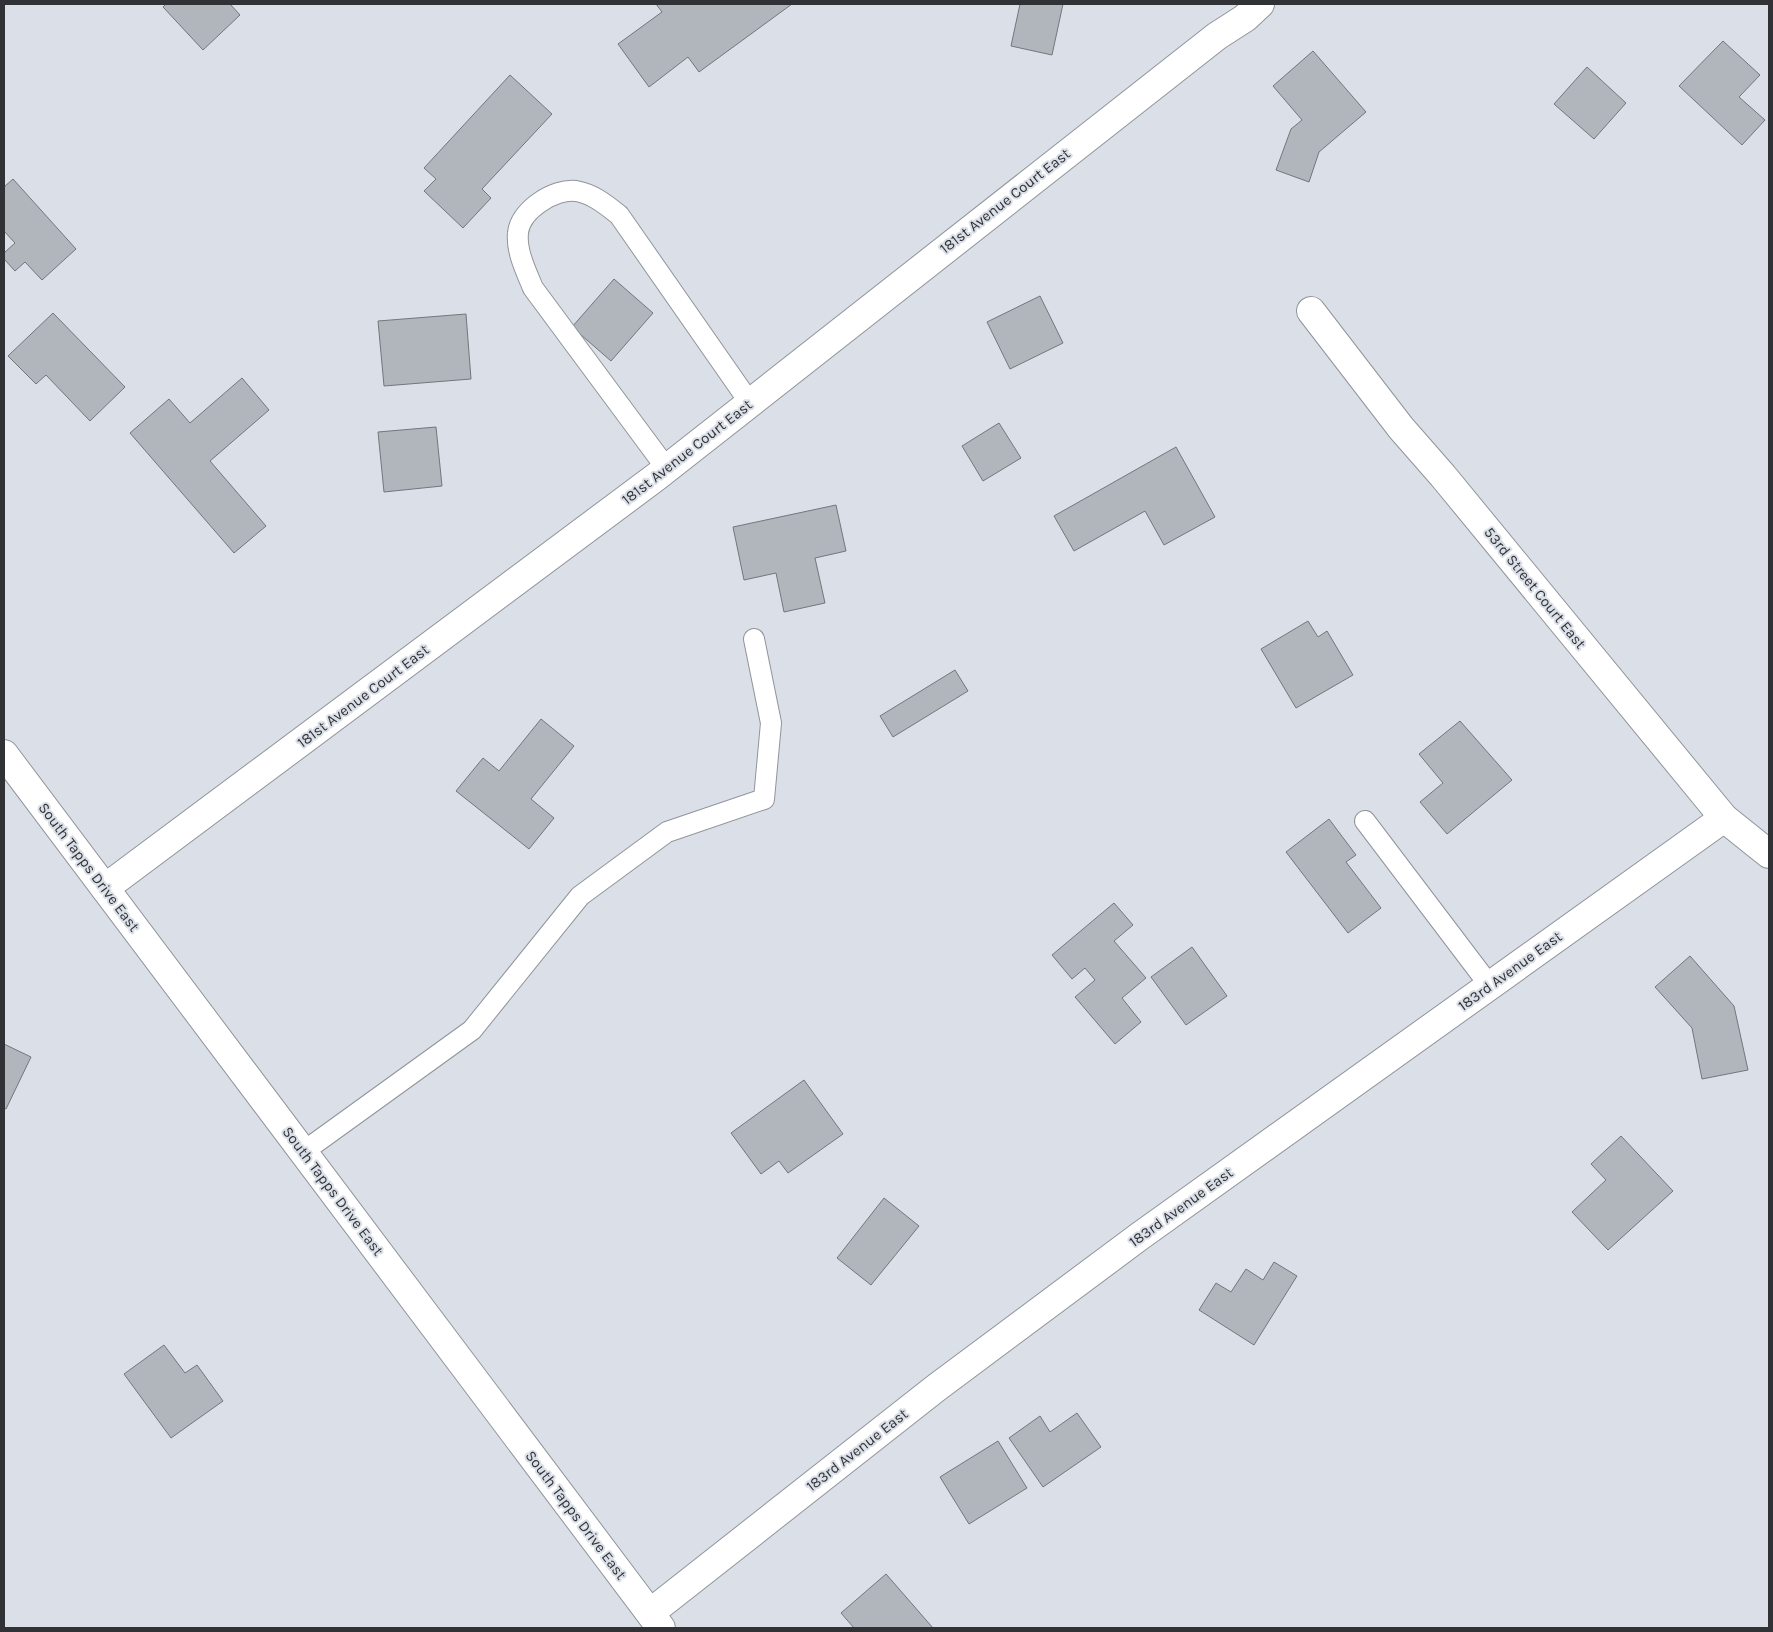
<svg xmlns="http://www.w3.org/2000/svg" width="1773" height="1632" font-family="Karla,sans-serif">
<rect width="100%" height="100%" fill="#dbe0e8"/>
<!-- building -->
<g fill="#b1b5bc" stroke="#72767d">
<path d="M166 4H230L240 15 203 50 163 7Z"/>
<path d="M656 4H792L699 72 688 57 649 87 618 44 662 12Z"/>
<path d="M1020 4H1063L1052 55 1011 46Z"/>
<path d="M1723 41 1760 75 1739 97 1765 120 1742 145 1679 86Z"/>
<path d="M1313 51 1366 112 1319 152 1309 182 1276 170 1291 129 1302 120 1273 86Z"/>
<path d="M1587 67 1626 103 1594 139 1554 104Z"/>
<path d="M510 75 552 114 482 189 491 198 463 228 424 191 436 179 424 168Z"/>
<path d="M13 179 76 249 42 280 25 262 15 271 4 259V253L15 243 4 231V187Z"/>
<path d="M614 279 653 313 611 361 572 327Z"/>
<path d="M1040 296 1063 343 1010 369 987 322Z"/>
<path d="M53 313 125 387 90 421 46 375 36 384 8 356Z"/>
<path d="M466 314 471 379 384 386 378 321Z"/>
<path d="M242 378 269 410 210 461 266 526 234 553 130 433 169 399 190 423Z"/>
<path d="M999 423 1021 458 983 481 962 446Z"/>
<path d="M436 427 442 486 384 492 378 432Z"/>
<path d="M1176 447 1215 517 1164 545 1145 511 1074 551 1054 516Z"/>
<path d="M836 505 846 551 815 558 825 603 784 612 776 573 744 580 733 527Z"/>
<path d="M1308 621 1318 637 1327 631 1353 675 1296 708 1261 649Z"/>
<path d="M955 670 968 691 893 737 880 716Z"/>
<path d="M541 719 574 746 531 799 554 818 529 849 456 791 483 758 499 771Z"/>
<path d="M1460 721 1512 780 1447 834 1420 802 1443 783 1419 754Z"/>
<path d="M1329 819 1356 855 1346 862 1381 908 1348 933 1286 852Z"/>
<path d="M1114 903 1133 925 1114 941 1146 978 1122 998 1141 1022 1115 1044 1075 997 1095 980 1085 968 1072 979 1052 955Z"/>
<path d="M1192 947 1227 996 1186 1025 1151 977Z"/>
<path d="M1690 956 1734 1006 1748 1070 1702 1079 1692 1028 1655 987Z"/>
<path d="M4 1044 31 1057 6 1109 4 1108Z"/>
<path d="M804 1080 843 1134 788 1173 779 1161 761 1174 731 1133Z"/>
<path d="M1621 1136 1673 1191 1608 1250 1572 1212 1606 1180 1591 1164Z"/>
<path d="M884 1198 919 1226 871 1285 837 1258Z"/>
<path d="M1274 1262 1297 1276 1254 1345 1199 1310 1216 1283 1231 1292 1246 1269 1263 1280Z"/>
<path d="M164 1345 185 1373 197 1365 223 1401 171 1438 124 1374Z"/>
<path d="M1077 1413 1101 1447 1043 1487 1009 1438 1040 1416 1050 1432Z"/>
<path d="M998 1441 1027 1488 969 1524 940 1477Z"/>
<path d="M886 1574 933 1628H854L841 1613Z"/>
</g>
<g fill="none" stroke-linecap="round" stroke-linejoin="round">
<!-- service casing -->
<g stroke="#90949b" stroke-width="22">
<g id="service">
<path d="M667 469 533 288C526 271 516 251 518 233 520 210 555 188 576 191 593 194 605 204 619 215L750 403"/>
<path d="M1365 821 1490 986"/>
<path d="M303 1152 472 1030 580 896 667 832 764 799 771 723 754 639"/>
</g>
</g>
<!-- minor casing -->
<g stroke="#90949b" stroke-width="30">
<g id="minor">
<path d="M1311 311 1401 428 1443 476 1724 818 1769 854"/>
<path d="M105 888 656 477 1217 36 1245 18 1260 4"/>
<path d="M650 1613 936 1388 1140 1236 1724 818"/>
</g>
</g>
<!-- tertiary casing -->
<g stroke="#90949b" stroke-width="30">
<path id="tertiary" d="M4 754 661 1628"/>
</g>
<!-- service -->
<use href="#service" stroke="#fff" stroke-width="20"/>
<!-- minor -->
<use href="#minor" stroke="#fff" stroke-width="28"/>
<!-- tertiary -->
<use href="#tertiary" stroke="#fff" stroke-width="28"/>
</g>
<g text-anchor="middle" stroke-width="4" stroke-linejoin="round" paint-order="stroke">
<!-- street labels -->
<g font-size="15" fill="#303235" stroke="#dbe0e8">
<text transform="translate(1005 201) rotate(-38)" y="5">181st Avenue Court East</text>
<text transform="translate(687 452) rotate(-38)" y="5">181st Avenue Court East</text>
<text transform="translate(1535 588) rotate(51)" y="5">53rd Street Court East</text>
<text transform="translate(363 696) rotate(-37)" y="5">181st Avenue Court East</text>
<text transform="translate(89 867) rotate(53)" y="5">South Tapps Drive East</text>
<text transform="translate(1510 971) rotate(-36)" y="5">183rd Avenue East</text>
<text transform="translate(333 1191) rotate(53)" y="5">South Tapps Drive East</text>
<text transform="translate(1181 1207) rotate(-36)" y="5">183rd Avenue East</text>
<text transform="translate(857 1450) rotate(-38)" y="5">183rd Avenue East</text>
<text transform="translate(576 1515) rotate(53)" y="5">South Tapps Drive East</text>
</g>
</g>
<!-- border -->
<rect width="1773" height="1632" fill="none" stroke="#303235" stroke-width="10"/>
</svg>
